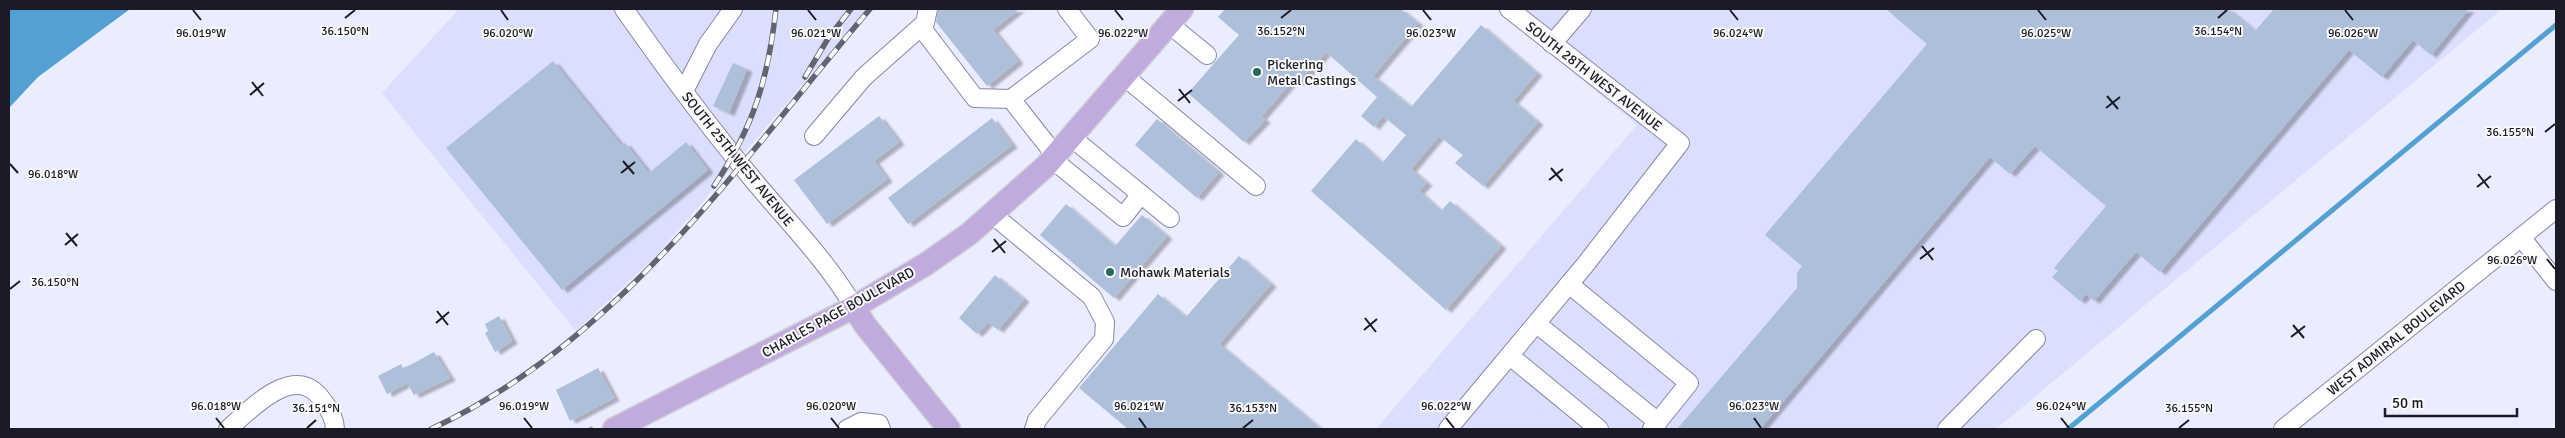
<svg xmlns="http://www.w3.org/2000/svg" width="2565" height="438" font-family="Signika,sans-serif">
<defs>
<filter id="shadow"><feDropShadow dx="5.5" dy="3" stdDeviation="1" flood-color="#0004"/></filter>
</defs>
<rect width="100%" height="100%" fill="#eaecff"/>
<!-- built -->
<g fill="#dbdefd">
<path d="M459 9H867L657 255 576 331 382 93Z"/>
<path d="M1496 9H2502L1996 429H1376L1637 125Z"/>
</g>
<!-- water -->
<path fill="#53a1d4" d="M9 9H130L38 77 9 108Z"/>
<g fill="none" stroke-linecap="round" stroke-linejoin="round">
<!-- stream -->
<path stroke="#53a1d4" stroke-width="5" d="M2068 429 2556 25"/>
</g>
<!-- building -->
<g fill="#aebfda" filter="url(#shadow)">
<path d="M938 9H1019L993 30 1018 61 987 86 936 22Z"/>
<path d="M1225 9H1401L1418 23 1373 76 1411 107 1481 25 1537 73 1513 101 1538 122 1483 186 1455 163 1463 155 1439 136 1411 169 1427 183 1419 191 1441 211 1450 201 1501 246 1446 310 1311 191 1356 139 1382 163 1406 135 1383 116 1374 127 1361 116 1377 97 1326 52 1298 83 1294 79 1261 117 1265 120 1244 142 1188 93 1239 35 1218 17Z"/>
<path d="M1886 9H2228L2255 31 2274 9H2469L2431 55 2413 40 2382 77 2349 50 2160 272 2136 252 2094 301 2086 294 2080 301 2052 277 2058 271 2054 268 2106 206 2035 146 2010 174 1990 157 1760 429H1677L1797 288V273L1802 266 1765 235 1927 44Z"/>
<path d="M553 61 621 145 625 143 649 173 686 142 708 170 562 290 446 148Z"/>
<path d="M733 63 747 69 729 113 713 106Z"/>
<path d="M879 116 899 142 874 161 887 179 827 224 794 180Z"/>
<path d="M992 118 1012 145 908 224 888 198Z"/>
<path d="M1157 119 1219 172 1197 198 1135 145Z"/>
<path d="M1066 204 1115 246 1142 215 1167 236 1114 298 1040 235Z"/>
<path d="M1239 256 1271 284 1219 344 1321 429H1128L1079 388 1158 294 1186 317Z"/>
<path d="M995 275 1024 299 998 330 988 322 977 334 959 318Z"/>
<path d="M499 316 512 341 495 352 485 333 488 331 485 324Z"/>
<path d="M434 352 450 378 414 395 407 383 387 394 378 376 401 364 403 368 412 364Z"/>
<path d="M598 368 614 398 570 421 556 390Z"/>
</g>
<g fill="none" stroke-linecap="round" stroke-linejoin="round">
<!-- minor casing -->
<g stroke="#8688a5" stroke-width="20">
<g id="minor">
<path d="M624 9C664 66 705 122 750 176 785 219 826 259 854 307"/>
<path d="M1169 24 1207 55"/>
<path d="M921 27 975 98 1011 99"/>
<path d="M1552 44 1582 9"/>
<path d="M1124 76 1256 186"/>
<path d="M684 91 708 44 733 9"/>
<path d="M814 136 864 77 925 23 928 9"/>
<path d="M1071 137 1170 218"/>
<path d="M1055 155 1011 99 1090 39 1067 9"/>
<path d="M1052 159 1123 217 1141 194"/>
<path d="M992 214 1092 297 1105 322 1104 339 1037 420 1034 429"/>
<path d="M2521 237 2556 281"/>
<path d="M1569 284 1689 383 1652 429"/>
<path d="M1537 324 1658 422"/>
<path d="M1510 356 1599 429"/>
<path d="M228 429C252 408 296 360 323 401 329 409 335 420 335 429"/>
<path d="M847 429 861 422 879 424 881 429"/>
<path d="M1448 429 1585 265 1680 143 1509 9"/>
<path d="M1947 429 2036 339"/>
<path d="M2283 429 2556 209"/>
</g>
</g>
<!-- major casing -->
<g stroke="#d1d1d4" stroke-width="25">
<g id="major">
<path d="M854 307 865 325 949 429"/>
<path d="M614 429 854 307 926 264 969 234 1046 166 1182 9"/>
</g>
</g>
<!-- path -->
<path stroke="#aaabbc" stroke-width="3" stroke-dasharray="4 4" stroke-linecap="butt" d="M589 429 596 426"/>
<!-- minor -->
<use href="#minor" stroke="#fff" stroke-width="18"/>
<!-- major -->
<use href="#major" stroke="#c1aade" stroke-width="22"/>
<!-- rail casing -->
<g stroke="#636472" stroke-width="5.5">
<g id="rail">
<path d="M805 77 829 37 851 9"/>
<path d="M714 186C754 126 768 79 776 9"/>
<path d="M431 429C620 341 739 163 870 9"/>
</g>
</g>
<!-- rail -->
<use href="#rail" stroke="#fafafa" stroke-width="4" stroke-dasharray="11" stroke-linecap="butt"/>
</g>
<!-- ticks -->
<path fill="none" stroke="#1a1b26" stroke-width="2" d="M193 10 201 20M501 10 508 20M808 10 816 20M1115 10 1123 20M1423 10 1431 20M1730 10 1738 20M2038 10 2046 20M2345 10 2353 20M345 18 355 10M1281 18 1291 10M2218 18 2227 10M252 82 263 96M1179 89 1190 103M250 95 264 83M2107 96 2118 109M1178 101 1192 90M2106 108 2120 97M2545 132 2555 124M623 161 634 174M10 164 18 173M1551 168 1562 181M621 173 635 162M2478 174 2489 188M1549 180 1563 169M2477 187 2491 176M66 233 77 246M994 239 1005 253M65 245 78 234M1922 246 1933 260M992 252 1006 241M1920 259 1934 248M2547 259 2555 269M10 289 20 281M437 311 448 325M1365 318 1376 332M436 323 449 312M2293 325 2304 338M1364 330 1377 319M2291 337 2305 326M216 418 224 428M524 418 532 428M831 418 839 428M1139 418 1146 428M1446 418 1454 428M1754 418 1761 428M2061 418 2069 428M307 428 316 420M1243 428 1253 420M2179 428 2189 420"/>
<!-- markers -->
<g fill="#26695b" stroke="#fafafa" stroke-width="2">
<circle cx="1257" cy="72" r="5"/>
<circle cx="1110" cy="272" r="5"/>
</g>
<g text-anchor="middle" stroke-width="4" stroke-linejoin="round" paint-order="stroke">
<!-- poi labels -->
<g font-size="14" fill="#1a1b26" stroke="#fafafa" text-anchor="start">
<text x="1267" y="69">Pickering<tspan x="1267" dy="16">Metal Castings</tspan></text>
<text x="1120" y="277">Mohawk Materials</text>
</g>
<!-- street labels -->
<g font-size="14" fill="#1a1b26" stroke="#fafafa">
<text transform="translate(1594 76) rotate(38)" y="5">SOUTH 28TH WEST AVENUE</text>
<text transform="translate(738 159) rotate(51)" y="5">SOUTH 25TH WEST AVENUE</text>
<text transform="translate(838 312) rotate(-29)" y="5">CHARLES PAGE BOULEVARD</text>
<text transform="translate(2396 338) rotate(-39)" y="5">WEST ADMIRAL BOULEVARD</text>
</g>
</g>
<g font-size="12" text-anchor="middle" fill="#1a1b26" stroke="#fafafa" stroke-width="4" stroke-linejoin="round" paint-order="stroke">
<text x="2218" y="35">36.154°N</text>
<text x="345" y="35">36.150°N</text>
<text x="1281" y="35">36.152°N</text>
<text x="201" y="37">96.019°W</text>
<text x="508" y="37">96.020°W</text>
<text x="816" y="37">96.021°W</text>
<text x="1123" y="37">96.022°W</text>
<text x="1431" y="37">96.023°W</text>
<text x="1738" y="37">96.024°W</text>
<text x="2046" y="37">96.025°W</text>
<text x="2353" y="37">96.026°W</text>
<text x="2510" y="136">36.155°N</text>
<text x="53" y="178">96.018°W</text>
<text x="2512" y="264">96.026°W</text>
<text x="55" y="286">36.150°N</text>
<text x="216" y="410">96.018°W</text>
<text x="524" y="410">96.019°W</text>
<text x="831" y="410">96.020°W</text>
<text x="1139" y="410">96.021°W</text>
<text x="1446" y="410">96.022°W</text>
<text x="1754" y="410">96.023°W</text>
<text x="2061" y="410">96.024°W</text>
<text x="316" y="412">36.151°N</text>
<text x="1253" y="412">36.153°N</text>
<text x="2189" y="412">36.155°N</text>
</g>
<!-- border -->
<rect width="2565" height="438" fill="none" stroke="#1a1b26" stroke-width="20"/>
<!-- scale -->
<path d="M2385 408v8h132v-8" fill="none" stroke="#1a1b26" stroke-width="2.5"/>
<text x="2392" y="408" font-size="15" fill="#1a1b26" stroke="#fafafa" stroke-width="4" paint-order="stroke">50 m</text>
</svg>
